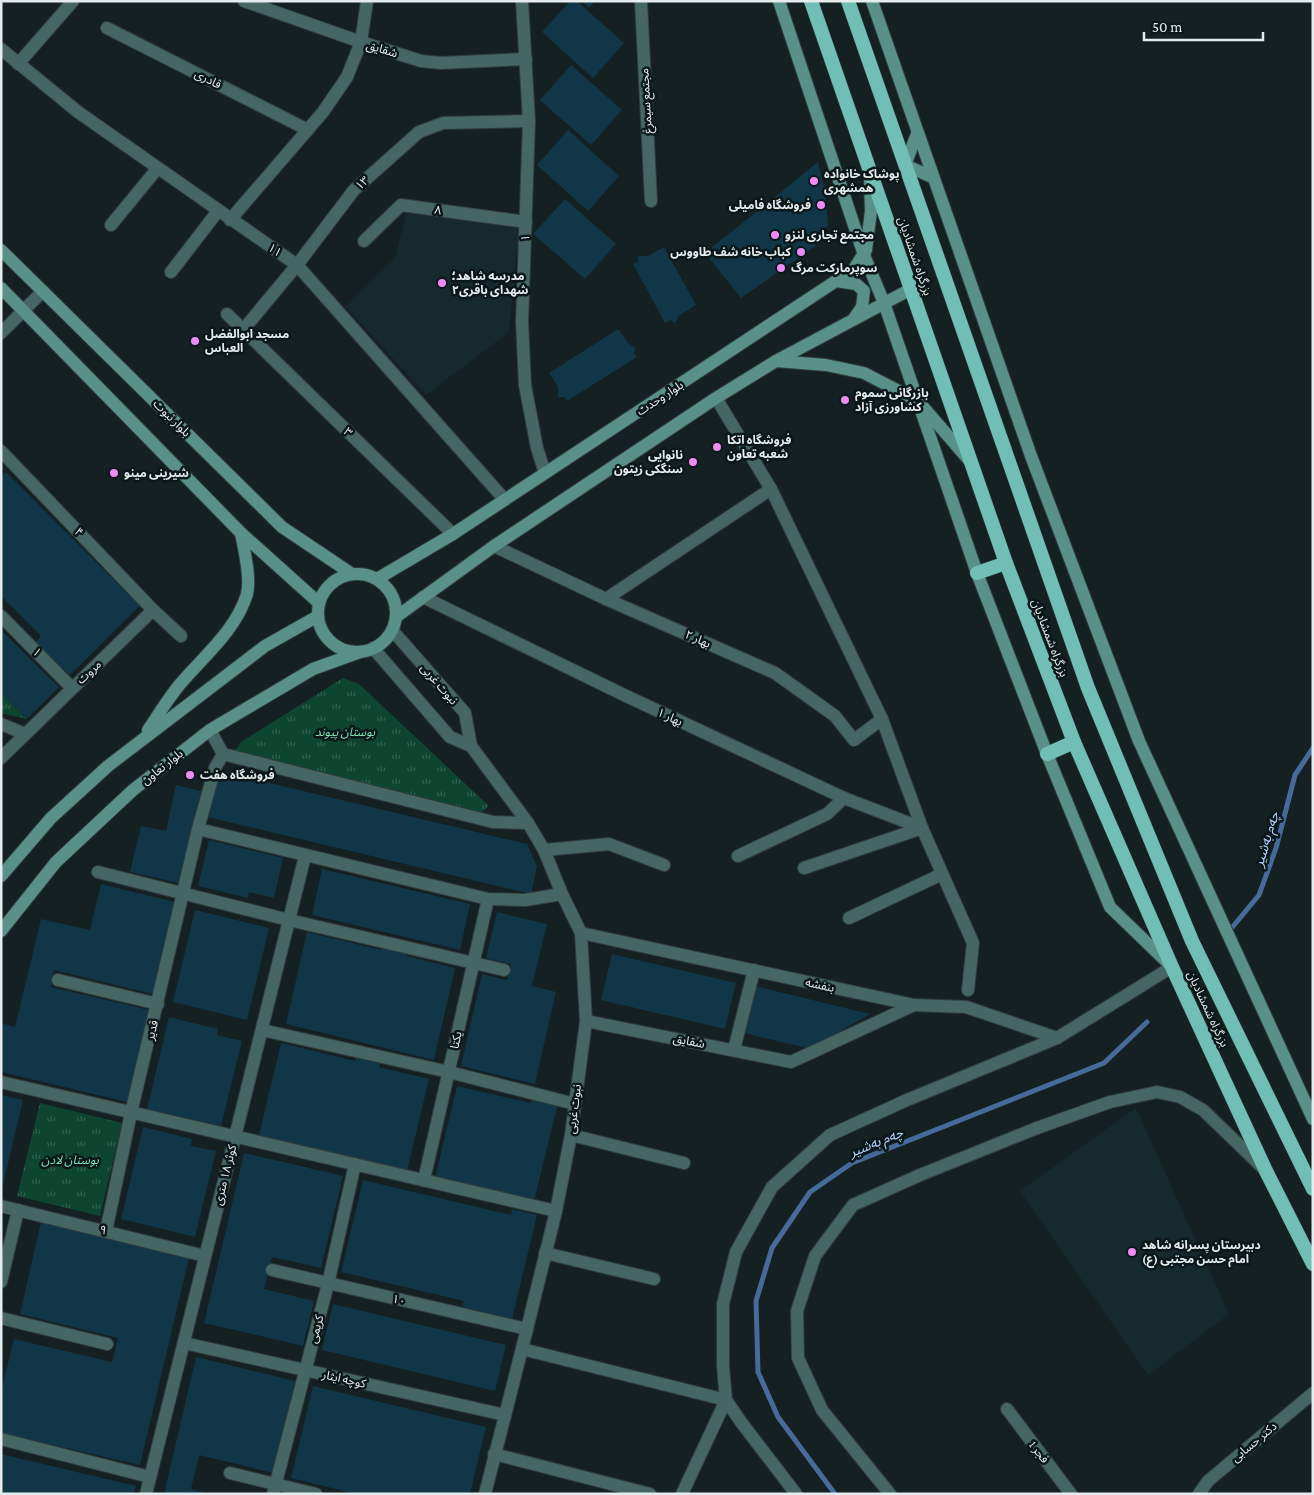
<svg xmlns="http://www.w3.org/2000/svg" width="1314" height="1495" font-family="'Crimson Pro','Noto Sans Arabic',serif">
<defs>
<pattern id="park-tufts" width="24" height="20" patternUnits="userSpaceOnUse" patternTransform="scale(1.25)"><rect width="24" height="20" fill="#0e4530"/><path d="M3 7l-1-3M5 7V3M7 7l1-3M15 17l-1-3M17 17v-4M19 17l1-3" fill="none" stroke="#31604e"/></pattern>
</defs>
<rect width="100%" height="100%" fill="#142022"/>
<!-- built -->
<g fill="#162a2d">
<path d="M406 213 519 228 509 332 426 395 346 307 395 258Z"/>
<path d="M1136 1108 1229 1314 1148 1375 1020 1191Z"/>
</g>
<!-- park -->
<g fill="url(#park-tufts)">
<path d="M343 678 359 684 489 806 482 812 235 751 241 742Z"/>
<path d="M1 693 27 719 1 713Z"/>
<path d="M40 1103 122 1123 100 1216 17 1196Z"/>
</g>
<g fill="none" stroke-linecap="round" stroke-linejoin="round">
<!-- stream -->
<g stroke="#466b9a" stroke-width="5">
<path d="M1230 930 1259 895 1276 848 1295 775 1313 748"/>
<path d="M835 1494 778 1417 758 1372 756 1301 772 1248 810 1192 852 1163 1104 1063 1147 1022"/>
</g>
</g>
<!-- building -->
<g fill="#113647">
<path d="M570 1H577L624 43 593 78 542 32Z"/>
<path d="M582 1H595L589 8Z"/>
<path d="M571 65 622 110 591 145 540 100Z"/>
<path d="M568 130 619 176 588 211 537 165Z"/>
<path d="M818 162 825 191 828 225 817 245 741 298 705 253Z"/>
<path d="M565 199 616 244 585 279 533 234Z"/>
<path d="M664 247 696 305 680 315 675 323 670 320 665 323 633 264 638 262V256H648Z"/>
<path d="M618 329 628 343 636 348 634 353 637 357 567 401 564 397H558V387L549 373Z"/>
<path d="M6 472 140 606 70 675 36 642 41 636 1 596V477Z"/>
<path d="M1 630 59 687 27 719 1 693Z"/>
<path d="M219 771 527 844 537 866 531 894 208 817Z"/>
<path d="M176 785 201 791 179 883 130 872 141 826 166 831Z"/>
<path d="M209 840 283 858 274 898 249 892 248 898 198 886Z"/>
<path d="M322 869 470 904 460 950 312 915Z"/>
<path d="M101 884 175 902 153 994 54 970 51 987 149 1010 127 1102 1 1072V1023L15 1027 41 919 90 930Z"/>
<path d="M195 910 269 928 247 1020 173 1002Z"/>
<path d="M497 912 547 924 532 986 556 992 535 1084 461 1066 482 974 507 980 511 964 486 958Z"/>
<path d="M307 932 381 950 383 944 408 950 406 956 455 968 434 1060 286 1024Z"/>
<path d="M612 954 736 983 725 1029 601 1000Z"/>
<path d="M755 986 870 1014 818 1044 806 1048 744 1033Z"/>
<path d="M169 1017 218 1029 217 1035 242 1041 221 1126 147 1109Z"/>
<path d="M281 1043 355 1061 356 1055 381 1061 379 1067 429 1079 407 1171 259 1135Z"/>
<path d="M457 1086 531 1103 533 1097 558 1103 534 1201 435 1178Z"/>
<path d="M1 1095 23 1100 2 1189H1Z"/>
<path d="M143 1127 192 1139 191 1146 216 1151 195 1237 121 1219Z"/>
<path d="M244 1153 343 1176 321 1268 272 1257 264 1289 314 1301 303 1346 204 1323Z"/>
<path d="M363 1180 511 1215 512 1209 537 1215 512 1319 462 1307 464 1301 341 1272Z"/>
<path d="M41 1222 189 1258 140 1465 1 1433V1391L14 1339 112 1362 118 1338 20 1314Z"/>
<path d="M333 1304 506 1345 495 1391 322 1350Z"/>
<path d="M196 1357 295 1381 273 1473 199 1455 191 1489 209 1494H164Z"/>
<path d="M313 1386 486 1427 470 1494H356L291 1478Z"/>
<path d="M1 1454 136 1486 134 1494H1Z"/>
</g>
<g fill="none" stroke-linecap="round" stroke-linejoin="round">
<!-- minor casing -->
<g stroke="#313d3f" stroke-width="14">
<g id="minor">
<path d="M244 1 361 42 421 61 441 63 526 59"/>
<path d="M522 1 529 121 522 322 525 385 537 448 545 473"/>
<path d="M641 1 651 201"/>
<path d="M107 28 308 130"/>
<path d="M1 49 78 112 297 265 505 500"/>
<path d="M18 64 73 1"/>
<path d="M230 220 323 112 347 77 361 42 367 1"/>
<path d="M111 225 157 169"/>
<path d="M364 241 401 205 526 222"/>
<path d="M171 272 218 211"/>
<path d="M227 314 453 534"/>
<path d="M243 330 297 265 354 190 419 132 443 123 529 121"/>
<path d="M716 398 771 489 882 719 922 828 973 943 968 990"/>
<path d="M1 451 153 610 181 636"/>
<path d="M494 546 606 599 775 673 835 716 854 740 882 719"/>
<path d="M423 597 622 694 844 798 922 828"/>
<path d="M606 599 771 489"/>
<path d="M1 616 72 688"/>
<path d="M210 730 223 754 493 822 528 823"/>
<path d="M1 758 153 610"/>
<path d="M198 829 488 899 525 900 562 894"/>
<path d="M544 850 609 844 664 865"/>
<path d="M738 856 827 814 844 798"/>
<path d="M804 868 922 828"/>
<path d="M98 872 289 920 504 970"/>
<path d="M849 918 942 874"/>
<path d="M581 933 914 1005 966 1007 1057 1038"/>
<path d="M58 980 158 1004"/>
<path d="M586 1021 791 1062 914 1005"/>
<path d="M262 1030 449 1072 575 1104"/>
<path d="M734 1050 754 970"/>
<path d="M1 1082 556 1211"/>
<path d="M571 1135 684 1163"/>
<path d="M424 1180 488 899"/>
<path d="M1 1206 205 1256"/>
<path d="M106 1231 131 1113 198 829 215 768 223 754"/>
<path d="M545 1253 654 1279"/>
<path d="M272 1270 527 1329"/>
<path d="M1 1282 18 1210"/>
<path d="M1 1318 107 1344"/>
<path d="M522 1349 726 1400 682 1494"/>
<path d="M1007 1409 1071 1494"/>
<path d="M1 1439 150 1477"/>
<path d="M494 1454 650 1494"/>
<path d="M230 1473 316 1494"/>
<path d="M273 1494 328 1284 355 1164"/>
<path d="M796 1494 741 1422 726 1400 723 1366V1304L736 1252 772 1187 830 1135 907 1100 1004 1060"/>
<path d="M890 1494 822 1410 798 1358 797 1311 815 1256 853 1205 920 1175 1037 1128"/>
<path d="M1199 1494 1208 1481 1313 1393"/>
</g>
</g>
<!-- tertiary casing -->
<g stroke="#313d3f" stroke-width="14">
<g id="tertiary">
<path d="M1 333 43 291"/>
<path d="M392 630 465 713 471 746 528 823 544 850 562 894 581 933 586 1021 571 1135 556 1211 527 1329 485 1494"/>
<path d="M373 648 450 737 471 746"/>
<path d="M1 724 25 734"/>
<path d="M1004 1060 1057 1038 1172 967"/>
<path d="M1037 1128 1110 1102 1157 1092 1180 1097 1203 1110 1262 1167"/>
<path d="M184 1343 505 1415"/>
<path d="M146 1494 305 856"/>
</g>
</g>
<!-- secondary casing -->
<g stroke="#313d3f" stroke-width="14">
<g id="secondary">
<path d="M779 1 864 255 884 303 977 573 1047 754 1110 907 1171 966"/>
<path d="M872 1 1031 456 1139 741 1313 1119"/>
<path d="M917 134 905 165 932 177"/>
<path d="M1 250 282 527 352 574"/>
<path d="M836 281 856 284 864 291 862 307 855 317"/>
<path d="M1 288 241 533 319 603"/>
<path d="M776 361 826 365 864 373 918 401 968 459"/>
<circle cx="357" cy="613" r="39"/>
<path d="M377 579 453 534 854 269 866 250 871 211 870 178"/>
<path d="M396 617 494 546 716 398 776 361 911 289"/>
<path d="M148 730C159 714 169 697 181 683 205 655 236 630 247 594 251 577 244 550 241 533"/>
<path d="M1 876 51 818 108 766 265 646 318 616"/>
<path d="M1 931 56 862 133 790 210 730 313 669 360 652"/>
</g>
</g>
<!-- trunk casing -->
<g stroke="#313d3f" stroke-width="15">
<g id="trunk">
<path d="M811 1 1006 563 1074 742 1172 967 1266 1171 1313 1264"/>
<path d="M848 1 1088 688 1192 941 1313 1189"/>
<path d="M977 573 1006 563"/>
<path d="M1047 754 1074 742"/>
</g>
</g>
<!-- minor -->
<use href="#minor" stroke="#456662" stroke-width="12"/>
<!-- tertiary -->
<use href="#tertiary" stroke="#456662" stroke-width="12"/>
<!-- secondary -->
<use href="#secondary" stroke="#599089" stroke-width="12"/>
<!-- trunk -->
<use href="#trunk" stroke="#70beb5" stroke-width="14"/>
</g>
<!-- markers -->
<g fill="#ef8bf7" stroke="#0b1718" stroke-width="2">
<circle cx="814" cy="181" r="5"/>
<circle cx="821" cy="205" r="5"/>
<circle cx="775" cy="235" r="5"/>
<circle cx="801" cy="252" r="5"/>
<circle cx="781" cy="268" r="5"/>
<circle cx="442" cy="283" r="5"/>
<circle cx="195" cy="341" r="5"/>
<circle cx="845" cy="400" r="5"/>
<circle cx="717" cy="447" r="5"/>
<circle cx="693" cy="462" r="5"/>
<circle cx="114" cy="473" r="5"/>
<circle cx="190" cy="775" r="5"/>
<circle cx="1132" cy="1252" r="5"/>
</g>
<g text-anchor="middle" stroke-width="5" stroke-linejoin="round" paint-order="stroke">
<!-- street labels -->
<g font-size="12" fill="#e5ecee" stroke="#0b1718">
<text transform="translate(382 49) rotate(17)" y="4">شقایق</text>
<text transform="translate(208 79) rotate(27)" y="4">قادری</text>
<text transform="translate(646 101) rotate(-93)" y="4">مجتمع سیمرغ</text>
<text transform="translate(362 183) rotate(-43)" y="4">۱۳</text>
<text transform="translate(438 210) rotate(7)" y="4">۸</text>
<text transform="translate(525 238) rotate(-88)" y="4">۱</text>
<text transform="translate(275 250) rotate(34)" y="4">۱۱</text>
<text transform="translate(915 256) rotate(71)" y="4">بزرگراه شمشادیان</text>
<text transform="translate(660 398) rotate(-33)" y="4">بلوار وحدت</text>
<text transform="translate(172 418) rotate(45)" y="4">بلوار نبوت</text>
<text transform="translate(348 432) rotate(44)" y="4">۳</text>
<text transform="translate(79 532) rotate(46)" y="4">۴</text>
<text transform="translate(1050 638) rotate(69)" y="4">بزرگراه شمشادیان</text>
<text transform="translate(698 639) rotate(24)" y="4">بهار ۲</text>
<text transform="translate(37 652) rotate(45)" y="4">۱</text>
<text transform="translate(89 672) rotate(-43)" y="4">مروت</text>
<text transform="translate(439 684) rotate(49)" y="4">نبوت غربی</text>
<text transform="translate(670 717) rotate(25)" y="4">بهار ۱</text>
<text transform="translate(162 767) rotate(-38)" y="4">بلوار تعاون</text>
<text transform="translate(820 985) rotate(12)" y="4">بنفشه</text>
<text transform="translate(1208 1009) rotate(65)" y="4">بزرگراه شمشادیان</text>
<text transform="translate(152 1030) rotate(-76)" y="4">قدیر</text>
<text transform="translate(456 1040) rotate(-77)" y="4">یکتا</text>
<text transform="translate(689 1041) rotate(11)" y="4">شقایق</text>
<text transform="translate(574 1109) rotate(-83)" y="4">نبوت غربی</text>
<text transform="translate(225 1175) rotate(-76)" y="4">کوثر ۱۸ متری</text>
<text transform="translate(103 1230) rotate(14)" y="4">۹</text>
<text transform="translate(399 1300) rotate(13)" y="4">۱۰</text>
<text transform="translate(316 1329) rotate(-75)" y="4">کریمی</text>
<text transform="translate(344 1379) rotate(13)" y="4">کوچه ایثار</text>
<text transform="translate(1254 1442) rotate(-40)" y="4">دکتر حسابی</text>
<text transform="translate(1039 1452) rotate(52)" y="4">فجر 1</text>
</g>
<!-- poi labels -->
<g font-size="12" font-weight="bold" fill="#e5ecee" stroke="#0b1718" text-anchor="start">
<text x="824" y="178">پوشاک خانواده<tspan x="824" dy="14">همشهری</tspan></text>
<text x="811" y="209" text-anchor="end">فروشگاه فامیلی</text>
<text x="785" y="239">مجتمع تجاری لنزو</text>
<text x="791" y="256" text-anchor="end">کباب خانه شف طاووس</text>
<text x="791" y="272">سوپرمارکت مرگ</text>
<text x="452" y="280">مدرسه شاهد؛<tspan x="452" dy="14">شهدای باقری۲</tspan></text>
<text x="205" y="338">مسجد ابوالفضل<tspan x="205" dy="14">العباس</tspan></text>
<text x="855" y="397">بازرگانی سموم<tspan x="855" dy="14">کشاورزی آزاد</tspan></text>
<text x="727" y="444">فروشگاه اتکا<tspan x="727" dy="14">شعبه تعاون</tspan></text>
<text x="683" y="459" text-anchor="end">نانوایی<tspan x="683" dy="14">سنگکی زیتون</tspan></text>
<text x="124" y="477">شیرینی مینو</text>
<text x="200" y="779">فروشگاه هفت</text>
<text x="1142" y="1249">دبیرستان پسرانه شاهد<tspan x="1142" dy="14">امام حسن مجتبی (ع)</tspan></text>
</g>
<!-- park labels -->
<g font-size="12" font-style="italic" fill="#7ee3b6" stroke="#0b1718">
<text x="345" y="736">بوستان پیوند</text>
<text x="70" y="1164">بوستان لادن</text>
</g>
<!-- water labels -->
<g font-size="14" font-style="italic" fill="#b1d2fc" stroke="#0b1718">
<text transform="translate(1266 839) rotate(-73)" y="5">چەم بەشیر</text>
<text transform="translate(876 1142) rotate(-22)" y="5">چەم بەشیر</text>
</g>
</g>
<!-- border -->
<rect width="1314" height="1495" fill="none" stroke="#e5ecee" stroke-width="5"/>
<!-- scale -->
<path d="M1144 32v8h119v-8" fill="none" stroke="#e5ecee" stroke-width="2.5"/>
<text x="1152" y="32" font-size="15" fill="#e5ecee" stroke="#0b1718" stroke-width="4" paint-order="stroke">50 m</text>
</svg>
